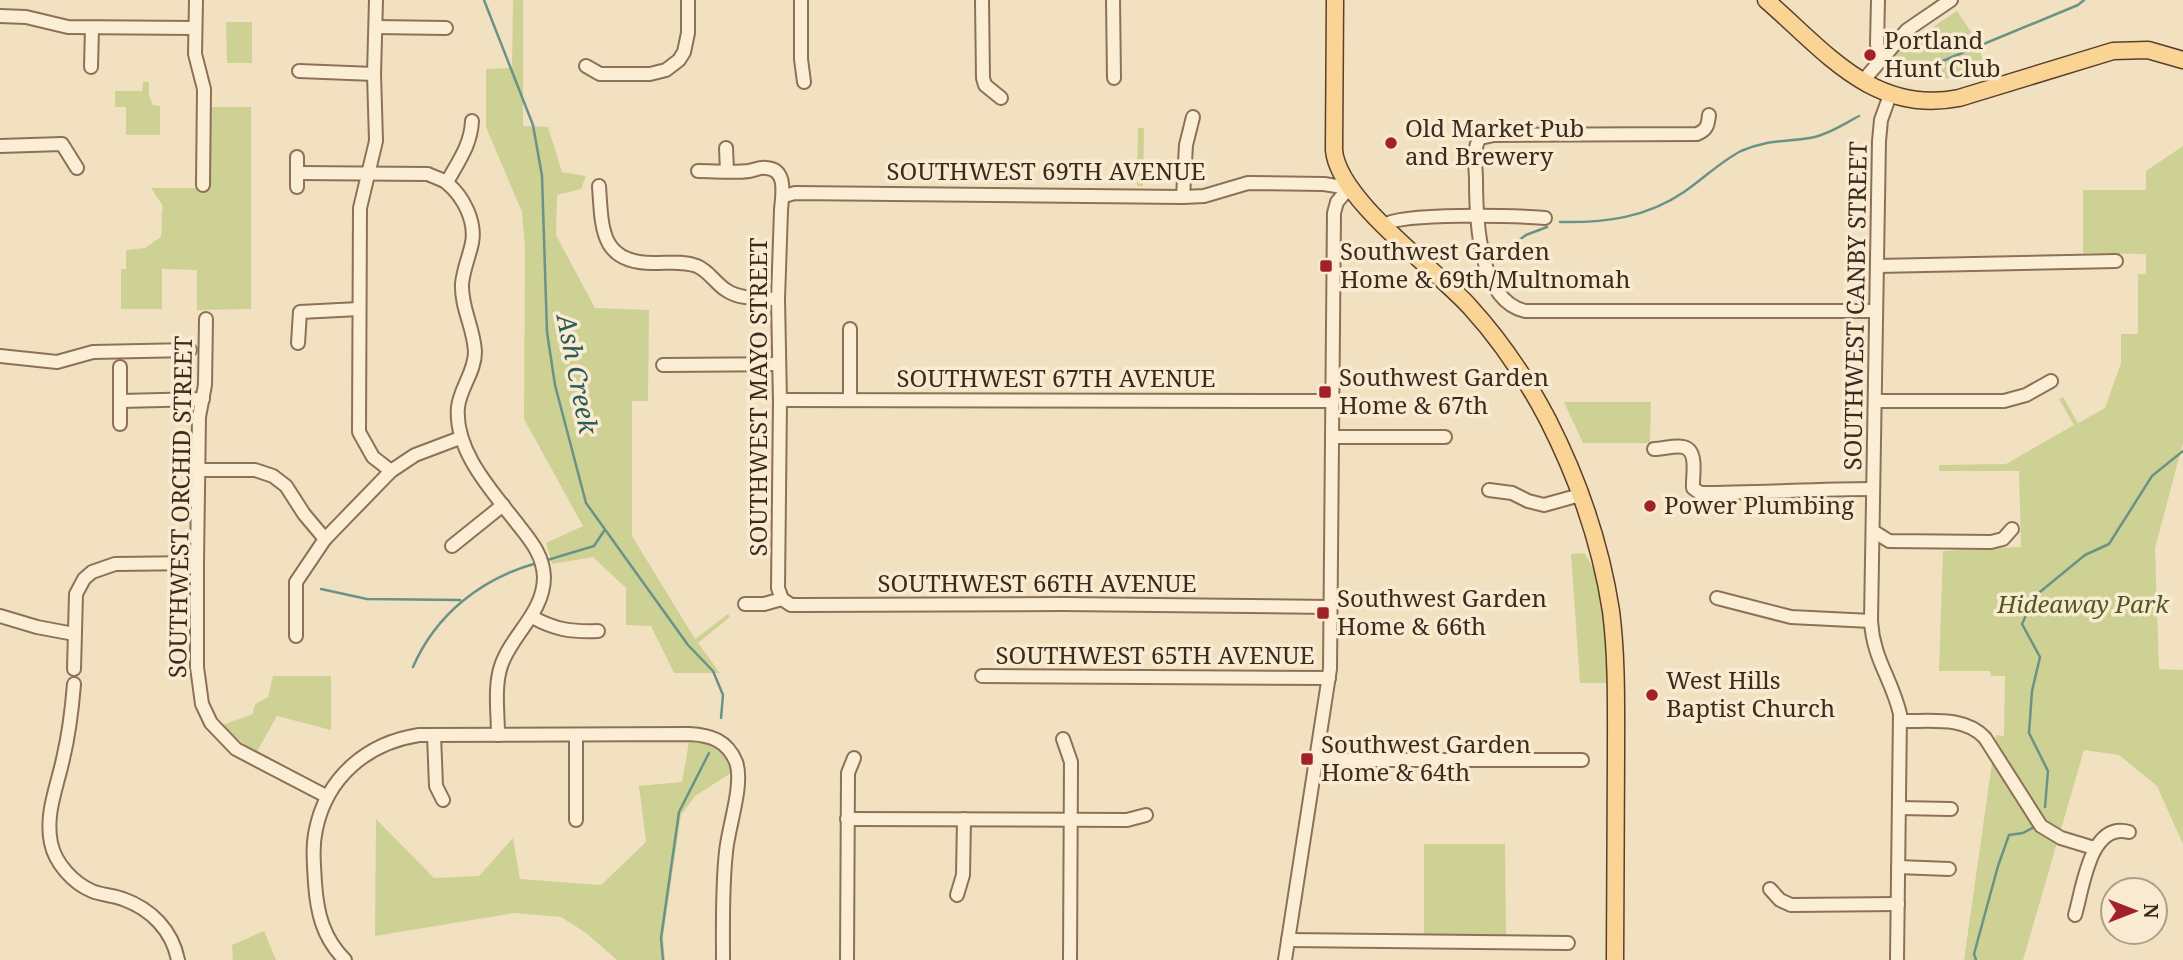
<svg xmlns="http://www.w3.org/2000/svg" width="2183" height="960" font-family="'Noto Serif',serif">
<rect width="100%" height="100%" fill="#f2e1c1"/>
<!-- green -->
<g fill="#cdd194">
<path d="M513 0H523V126L548 127 562 172 586 176 581 189 557 195 556 235 595 308 649 310 648 401H632V536L695 639 728 614 730 617 698 643 720 673H674L651 626 626 625V588L593 557 552 564 546 543 583 526 524 419 525 248 522 212 486 127V69L512 68Z"/>
<path d="M1957 11 1977 41 1985 67C1948 79 1926 88 1888 73L1890 67 1887 66 1895 52Z"/>
<path d="M226 22H252V63H227Z"/>
<path d="M143 82H149V95L153 105 160 106V135H126V107H115V91H142Z"/>
<path d="M210 107H251V309L197 310V270L162 269V309H121V269H126V250L145 248 161 237C163 226 160 217 163 206L151 188H210Z"/>
<path d="M1138 128H1144L1143 186H1137Z"/>
<path d="M2183 146V443L2155 548 2159 669 2183 670V844L2157 786 2119 755 2084 750 2023 960H1964L1996 735 2004 736 2005 676H1991L1990 671H1939L1943 551 2021 547 2019 471H1939V465L2006 464 2074 425 2059 399 2063 397 2078 423 2105 408 2121 363V334H2138V274H2146V254L2083 253V190H2146V171Z"/>
<path d="M1564 402H1651L1650 443H1583Z"/>
<path d="M1584 553C1609 586 1607 644 1608 683H1580L1571 554Z"/>
<path d="M273 676H331V730L277 716 256 753 231 734 223 725 253 714C254 700 259 703 268 697Z"/>
<path d="M689 742C712 742 726 751 731 773L695 796 681 815 663 937 665 960H617L586 933 561 917 514 913 375 936 376 819 434 878 479 876 513 838 520 879 601 885 646 842 639 786 682 782Z"/>
<path d="M1424 844H1505L1506 935 1424 936Z"/>
<path d="M264 931 276 960H233L232 945Z"/>
</g>
<g fill="none" stroke-linecap="round" stroke-linejoin="round">
<!-- stream -->
<g stroke="#6a9387" stroke-width="2.5">
<path d="M484 0 533 125 542 176 547 332 555 385 586 503 688 645 713 671 723 695 721 718"/>
<path d="M1916 72 2078 5 2084 0"/>
<path d="M1560 222C1604 223 1646 218 1684 192 1703 179 1720 162 1741 151 1765 140 1785 142 1810 138 1827 135 1844 124 1859 116"/>
<path d="M1503 252 1526 235 1547 227"/>
<path d="M544 561 594 546 604 531"/>
<path d="M321 589 367 599 460 600"/>
<path d="M413 667C436 614 482 578 537 563"/>
<path d="M2045 807 2048 771 2029 733 2032 691 2040 657 2022 624 2035 596 2085 555 2109 544 2152 476 2183 451"/>
<path d="M663 960 661 938 679 812 709 753"/>
<path d="M1976 960 1974 954 1998 866 2009 835 2023 833 2034 827"/>
</g>
<!-- minor casing -->
<g stroke="#8d7156" stroke-width="16">
<g id="minor">
<path d="M196 0 195 54 204 89 203 185"/>
<path d="M376 0 374 74 376 141 360 208 359 432 373 457 391 471"/>
<path d="M801 0V59L804 82"/>
<path d="M982 0 983 78 985 85 1001 98"/>
<path d="M1113 0 1114 78"/>
<path d="M1878 0 1877 44 1880 59"/>
<path d="M0 16 26 17 68 27 195 28"/>
<path d="M376 27 446 28"/>
<path d="M586 66 600 74H650L666 70 679 60 684 52 688 33V0"/>
<path d="M91 67 92 28"/>
<path d="M299 71 374 74"/>
<path d="M1862 82 1907 30 1951 0"/>
<path d="M1890 95 1881 120 1879 141 1871 621C1873 659 1892 679 1900 714L1897 960"/>
<path d="M1709 115C1708 125 1707 130 1697 134L1494 135 1480 138C1472 149 1476 167 1476 180 1476 218 1478 300 1525 311H1876"/>
<path d="M0 146 62 144 77 168"/>
<path d="M726 148 727 171"/>
<path d="M297 157V187"/>
<path d="M698 171C715 171 733 173 749 171 755 170 760 167 766 168 788 169 782 196 781 210L778 299 780 402 778 588 782 599"/>
<path d="M298 173 428 174C434 177 442 179 447 183 464 197 476 222 472 243 469 257 463 271 462 284 461 308 474 328 475 352 475 372 460 388 458 407 454 450 491 490 516 522 530 540 543 554 544 577 544 613 511 635 501 666 494 687 498 713 498 735"/>
<path d="M447 182C458 162 471 145 472 121"/>
<path d="M599 186C602 229 600 264 655 263 669 263 684 261 697 266 710 272 715 283 726 290 740 300 762 298 778 299"/>
<path d="M784 196 795 193 1183 197 1204 196 1248 183 1324 184 1349 188"/>
<path d="M1183 197 1186 145 1193 117"/>
<path d="M1384 225C1402 212 1518 216 1545 218"/>
<path d="M1877 266 2116 261"/>
<path d="M206 319 205 385 199 417 197 563V667L202 704 211 723 236 749 326 796"/>
<path d="M850 329V400"/>
<path d="M298 343 300 312 359 309"/>
<path d="M0 356 57 362 93 352 190 350"/>
<path d="M663 365 779 364"/>
<path d="M120 367V424"/>
<path d="M780 400 1333 401"/>
<path d="M120 401 203 399"/>
<path d="M1876 401H2004L2026 395 2051 381"/>
<path d="M1332 437H1445"/>
<path d="M1654 449C1663 449 1675 445 1683 447 1699 450 1692 477 1693 488L1700 493C1758 493 1815 489 1873 489"/>
<path d="M199 470H255L273 476 286 486 304 514 325 539"/>
<path d="M1489 490 1512 493 1528 501 1544 505 1580 495"/>
<path d="M1873 531 1889 541 1991 542 2003 539 2012 529"/>
<path d="M452 546 503 505"/>
<path d="M1717 598 1791 617 1871 621"/>
<path d="M745 604H764L782 599 791 605H798L1063 604 1331 607"/>
<path d="M0 616 37 627 74 634"/>
<path d="M532 617C556 630 571 632 598 631"/>
<path d="M296 636V582L325 539 391 471 415 455 460 438"/>
<path d="M74 669 76 594 84 579 92 572 115 564 197 563"/>
<path d="M982 676 1329 678"/>
<path d="M74 684C72 709 69 734 63 759 57 787 45 814 51 843 55 863 73 883 92 891 101 895 113 895 123 899 151 909 172 930 178 960"/>
<path d="M1900 721C1928 722 1964 715 1985 738L2041 826 2061 838 2094 848"/>
<path d="M434 735 436 786 443 800"/>
<path d="M576 735V820"/>
<path d="M1063 739 1071 762 1070 960"/>
<path d="M1316 760H1582"/>
<path d="M1899 808 1951 809"/>
<path d="M847 819 1127 820 1146 815"/>
<path d="M1898 867 1949 869"/>
<path d="M1770 889 1780 900 1791 905 1898 904"/>
<path d="M957 895 963 875 964 819"/>
<path d="M2075 915C2083 888 2090 821 2129 832"/>
<path d="M1288 940 1568 943"/>
<path d="M345 960C323 938 317 913 315 883 314 865 312 847 316 829 327 777 367 743 419 735L689 734C710 735 727 740 736 762 744 784 728 828 726 852 722 888 723 924 723 960"/>
<path d="M847 960 848 773 854 758"/>
<path d="M1285 960 1330 669 1334 213 1337 202 1349 188"/>
</g>
</g>
<!-- major casing -->
<g stroke="#5b3f2b" stroke-width="19">
<g id="major">
<path d="M1335 0 1334 150C1338 200 1435 268 1470 307 1501 341 1527 380 1548 420 1578 479 1601 546 1611 611 1617 658 1616 706 1616 754 1616 822 1615 891 1615 960"/>
<path d="M1766 0C1825 51 1873 115 1959 98L2113 51 2148 50 2183 60"/>
</g>
</g>
<!-- minor -->
<use href="#minor" stroke="#fceed5" stroke-width="12"/>
<!-- major -->
<use href="#major" stroke="#f9d495" stroke-width="16"/>
</g>
<!-- markers -->
<g fill="#a22129" stroke="#f9ebd1" stroke-width="2.5">
<circle cx="1870" cy="55" r="7"/>
<circle cx="1391" cy="143" r="7"/>
<rect x="1319" y="259" width="14" height="14" rx="3.5"/>
<rect x="1318" y="385" width="14" height="14" rx="3.5"/>
<circle cx="1650" cy="506" r="7"/>
<rect x="1316" y="606" width="14" height="14" rx="3.5"/>
<circle cx="1652" cy="695" r="7"/>
<rect x="1300" y="752" width="14" height="14" rx="3.5"/>
</g>
<g text-anchor="middle" stroke-width="7" stroke-linejoin="round" paint-order="stroke">
<!-- poi labels -->
<g font-size="24" fill="#3c2a1c" stroke="#f9ebd1" text-anchor="start">
<text x="1884" y="49">Portland<tspan x="1884" dy="28">Hunt Club</tspan></text>
<text x="1405" y="137">Old Market Pub<tspan x="1405" dy="28">and Brewery</tspan></text>
<text x="1340" y="260">Southwest Garden<tspan x="1340" dy="28">Home &amp; 69th/Multnomah</tspan></text>
<text x="1339" y="386">Southwest Garden<tspan x="1339" dy="28">Home &amp; 67th</tspan></text>
<text x="1664" y="514">Power Plumbing</text>
<text x="1337" y="607">Southwest Garden<tspan x="1337" dy="28">Home &amp; 66th</tspan></text>
<text x="1666" y="689">West Hills<tspan x="1666" dy="28">Baptist Church</tspan></text>
<text x="1321" y="753">Southwest Garden<tspan x="1321" dy="28">Home &amp; 64th</tspan></text>
</g>
<!-- street labels -->
<g font-size="24" fill="#3c2a1c" stroke="#f9ebd1">
<text x="1046" y="180">SOUTHWEST 69TH AVENUE</text>
<text transform="translate(1856 306) rotate(-89)" y="8">SOUTHWEST CANBY STREET</text>
<text x="1056" y="387">SOUTHWEST 67TH AVENUE</text>
<text transform="translate(759 397) rotate(-90)" y="8">SOUTHWEST MAYO STREET</text>
<text transform="translate(181 507) rotate(-89)" y="8">SOUTHWEST ORCHID STREET</text>
<text x="1037" y="592">SOUTHWEST 66TH AVENUE</text>
<text x="1155" y="664">SOUTHWEST 65TH AVENUE</text>
</g>
<!-- park labels -->
<g font-size="24" font-style="italic" fill="#4f5a21" stroke="#f9ebd1">
<text x="2083" y="613">Hideaway Park</text>
</g>
<!-- water labels -->
<g font-size="26" font-style="italic" fill="#2a5d57" stroke="#f9ebd1">
<text transform="translate(577 374) rotate(79)" y="9">Ash Creek</text>
</g>
</g>
<!-- north arrow -->
<g transform="translate(2134 911) rotate(90)"><circle r="33" fill="#f9ebd1" stroke="#ad9e89" stroke-width="2"/>
<path d="M0-5L12 26L0 18L-12 26Z" fill="#a22129"/>
<text y="-10" font-size="19" font-weight="bold" text-anchor="middle" fill="#3c2a1c">N</text>
</g>
</svg>
